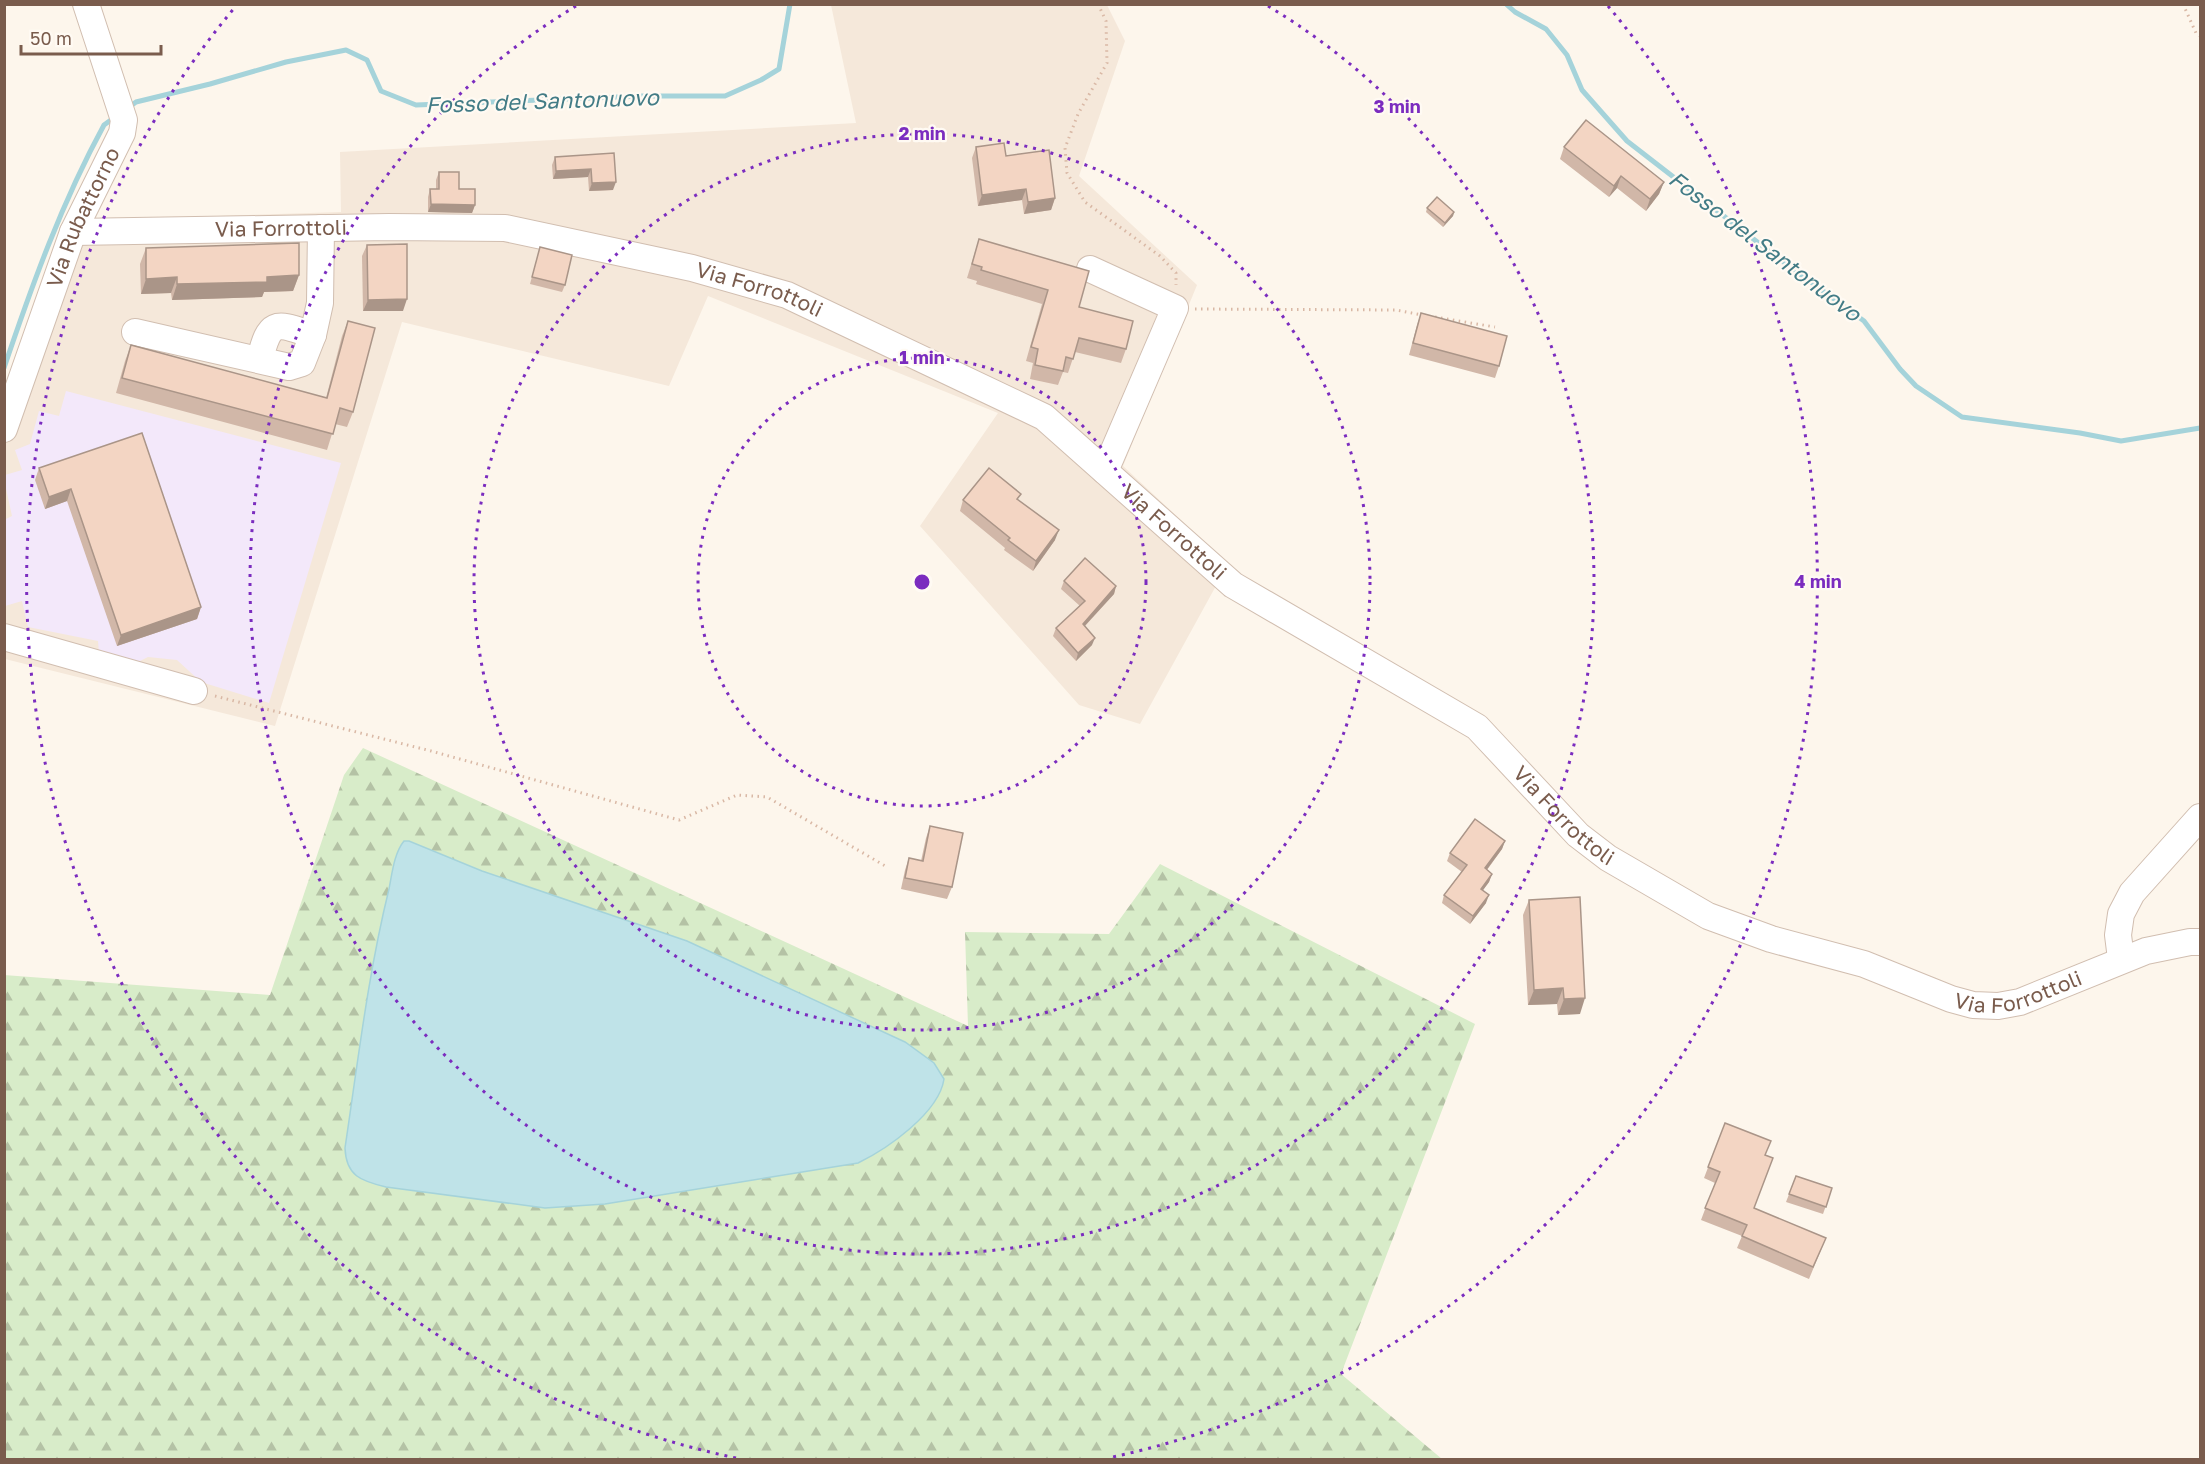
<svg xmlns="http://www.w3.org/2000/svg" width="2205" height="1464" font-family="'Golos Text',sans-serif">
<defs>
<pattern id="forest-firs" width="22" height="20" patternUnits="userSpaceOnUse" patternTransform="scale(1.5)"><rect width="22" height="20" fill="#d8ecc9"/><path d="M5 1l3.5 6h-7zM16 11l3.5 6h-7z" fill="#b4c2a5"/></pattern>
</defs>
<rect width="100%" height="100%" fill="#fdf6ec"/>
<!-- residential -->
<path fill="#f5e8da" d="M831 5H1107L1125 41 1079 176 1197 285 1123 466 1228 564 1140 724 1079 705 920 526 998 413 708 296 669 386 402 322 275 726 5 659V405L65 221 341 212 340 152 856 123Z"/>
<!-- education -->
<path fill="#f3e8fa" d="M66 391 341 463 269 703 201 682 177 660 148 657 136 663 99 653 98 641 28 627 22 601 5 606 4 520 12 516 5 484V475L22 470 15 450 30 444 39 411 59 416Z"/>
<!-- forest -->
<path fill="url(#forest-firs)" d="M363 748 968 1026 965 932 1109 934 1160 864 1475 1024 1341 1374 1442 1459H5L4 975 270 995 344 775Z"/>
<!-- water -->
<path fill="#bfe3e8" stroke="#a5d3da" stroke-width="1.5" d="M404 841H409L482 871 687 941 905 1042 934 1063 944 1079C939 1113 887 1149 858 1163L605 1204 545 1208 386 1187C361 1181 346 1176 345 1148 358 1061 368 974 389 889 392 874 394 853 404 841Z"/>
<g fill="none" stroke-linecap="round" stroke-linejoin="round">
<!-- stream -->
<g stroke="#a5d3da" stroke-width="5">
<path d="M1506 4 1515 12 1546 29 1567 55 1582 90 1627 141 1778 258 1864 321 1900 369 1916 386 1962 417 2080 433 2121 441 2200 428"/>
<path d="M128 108 136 102 210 84 286 62 346 50 367 60 381 91 416 105 643 96H725L761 80 779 69 790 4"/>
<path d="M4 368C32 285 62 202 104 125L115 117"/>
</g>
<!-- minor casing -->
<g stroke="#d1beb0" stroke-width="28">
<g id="minor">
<path id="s1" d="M73 232 389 227 505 228 692 268 787 295 1044 417 1233 585 1477 727 1578 835 1608 858 1708 916 1771 939 1864 964 1951 999 1973 1005 1998 1006 2020 1002 2146 951 2190 942H2200"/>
<path d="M1090 269 1175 308 1105 471"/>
<path d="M135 332 289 367 302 363 313 335 320 303 321 228"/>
<path d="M260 359C270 318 276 323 313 335"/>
<path id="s2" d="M4 429 73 232 122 133 124 120 86 4"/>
<path d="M4 637 194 691"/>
<path d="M2121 959 2118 935 2121 914 2132 893 2200 817"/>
</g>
</g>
<!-- path -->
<g stroke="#d9b8a5" stroke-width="3" stroke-dasharray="1.5 4.5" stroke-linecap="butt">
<path d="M1098 4 1106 21 1107 63 1078 114 1065 148 1067 173 1085 202 1160 256 1176 273V285"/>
<path d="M2183 4 2196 33 2200 36"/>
<path d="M1195 309 1396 310 1422 315"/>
<path d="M1435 317 1495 327"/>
<path d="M215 696 431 751 679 820 737 795 767 797 887 867"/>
</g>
<!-- minor -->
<use href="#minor" stroke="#fff" stroke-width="26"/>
</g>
<!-- wall -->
<g fill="#d1b7a8">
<path d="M976 147 1006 156 1055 198 1051 210 1024 214 1022 200 978 206 972 158Z"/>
<path d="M1564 147 1664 182 1659 194 1646 211 1617 188 1609 197 1560 159Z"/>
<path d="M614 153 613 190 589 191 588 177 553 179 552 165 555 157Z"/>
<path d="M439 172 459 189 475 205 472 213 428 212V197L430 189H436V180Z"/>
<path d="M1427 208 1454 212 1453 216 1443 227 1426 212Z"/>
<path d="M979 239 1079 307 1126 349 1121 363 1075 352 1068 373 1063 372 1058 385 1030 379 1033 363 1026 361 1042 304 976 284 977 281 967 278Z"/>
<path d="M367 245 403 311H363L362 256Z"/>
<path d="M540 247 565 285 562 292 530 284Z"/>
<path d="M146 248 299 275 293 291 264 292 262 297 172 300 171 293 141 294 140 264Z"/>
<path d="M1421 313 1499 366 1495 378 1409 355 1417 325Z"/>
<path d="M348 321 353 412 347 427 335 424 327 450 116 393 125 361 131 345 326 398 342 336Z"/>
<path d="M142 433 201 607 197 619 117 646 67 501 45 509 35 480 39 468Z"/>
<path d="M963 500 1019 501 1055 540 1033 571 1004 550 1005 548 960 511Z"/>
<path d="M1064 581 1116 586 1114 594 1085 626 1092 645 1076 661 1053 636 1056 628 1080 606 1061 589Z"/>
<path d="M930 826 952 887 947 899 901 889 905 870 909 858 921 861 926 838Z"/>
<path d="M1505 841 1502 849 1487 870 1492 874 1489 882 1482 891 1486 903 1470 924 1442 903 1444 895 1462 872 1447 861 1450 853Z"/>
<path d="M1529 900 1580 1014 1558 1015 1557 1004 1528 1005 1523 915Z"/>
<path d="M1725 1123 1765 1155 1754 1208 1826 1238 1809 1279 1737 1248 1742 1236 1701 1220 1715 1183 1704 1178Z"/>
<path d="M1796 1176 1832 1188 1823 1214 1786 1202Z"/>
</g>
<!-- shaded-wall -->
<g fill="#aa9588">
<path d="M591 169 588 177 553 179 556 171Z"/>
<path d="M1621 176 1617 188 1609 197 1614 186Z"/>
<path d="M616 182 613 190 589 191 592 183Z"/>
<path d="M1664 182 1659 194 1646 211 1650 199Z"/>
<path d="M1026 189 1022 200 978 206 982 195Z"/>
<path d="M1055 198 1051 210 1024 214 1028 202Z"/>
<path d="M431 204 475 205 472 213 428 212Z"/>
<path d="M1454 212 1453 216 1443 227 1445 223Z"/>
<path d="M299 275 293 291 264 292 262 297 172 300 177 284 267 277Z"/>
<path d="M177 277 171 293 141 294 146 279Z"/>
<path d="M407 299 403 311H363L368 300Z"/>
<path d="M71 489 67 501 45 509 49 497Z"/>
<path d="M1059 530 1055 540 1033 571 1036 561Z"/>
<path d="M1116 586 1114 594 1080 631 1083 624Z"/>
<path d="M201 607 197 619 117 646 121 635Z"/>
<path d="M1095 638 1092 645 1076 661 1078 653Z"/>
<path d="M1505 841 1502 849 1482 876 1485 868Z"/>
<path d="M1492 874 1489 882 1478 897 1481 889Z"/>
<path d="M1489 895 1486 903 1470 924 1473 916Z"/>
<path d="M1563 988 1557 1004 1528 1005 1534 990Z"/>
<path d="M1585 998 1580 1014 1558 1015 1564 999Z"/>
</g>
<!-- building -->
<g fill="#f3d5c3" stroke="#aa9588" stroke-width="1.5">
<path d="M1586 120 1664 182 1650 199 1621 176 1614 186 1564 147Z"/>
<path d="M1004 143 1006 156 1049 150 1055 198 1028 202 1026 189 982 195 976 147Z"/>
<path d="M614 153 616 182 592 183 591 169 556 171 555 157Z"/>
<path d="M439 172H459V189H475V205L431 204 430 189H439Z"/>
<path d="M1437 197 1454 212 1445 223 1427 208Z"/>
<path d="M979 239 1089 271 1079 307 1133 321 1126 349 1079 338 1073 359 1066 357 1063 371 1035 365 1038 349 1031 347 1048 290 981 270 982 267 972 264Z"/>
<path d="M299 243V275L267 277V282L177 284V277L146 279V248Z"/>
<path d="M407 244V299L368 300 367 245Z"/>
<path d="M540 247 572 255 565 285 532 277Z"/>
<path d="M1421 313 1507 336 1499 366 1413 343Z"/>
<path d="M348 321 375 328 353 412 340 408 333 434 122 378 131 345 327 398Z"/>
<path d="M142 433 201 607 121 635 71 489 49 497 39 468Z"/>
<path d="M989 468 1021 494 1017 499 1059 530 1036 561 1008 540 1010 538 963 500Z"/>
<path d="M1085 558 1116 586 1083 624 1095 638 1078 653 1056 628 1085 601 1064 581Z"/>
<path d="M1475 819 1505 841 1485 868 1492 874 1481 889 1489 895 1473 916 1444 895 1467 865 1450 853Z"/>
<path d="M930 826 963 833 952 887 905 878 909 858 923 861Z"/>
<path d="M1580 897 1585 998 1564 999 1563 988 1534 990 1529 900Z"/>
<path d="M1725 1123 1771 1141 1765 1155 1773 1158 1754 1208 1826 1238 1813 1267 1742 1236 1747 1225 1705 1208 1720 1172 1708 1167Z"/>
<path d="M1796 1176 1832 1188 1826 1207 1789 1194Z"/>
</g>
<!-- distance rings -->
<g fill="none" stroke="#7b2cbf" stroke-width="3" stroke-dasharray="3 6">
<circle cx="922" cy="582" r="224"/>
<circle cx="922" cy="582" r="448"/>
<path d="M1268 6A672 672 0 1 1 576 6"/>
<path d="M736 1458A896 896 0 0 1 236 6M1608 6A896 896 0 0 1 1108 1458"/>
</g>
<g text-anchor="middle" stroke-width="4.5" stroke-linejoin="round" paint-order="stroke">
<!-- street labels -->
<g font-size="21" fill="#7a5c4d" stroke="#fffaf3">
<text dy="7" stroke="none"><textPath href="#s2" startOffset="226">Via Rubattorno</textPath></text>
<text dy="7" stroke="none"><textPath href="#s1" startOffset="208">Via Forrottoli</textPath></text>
<text dy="7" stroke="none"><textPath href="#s1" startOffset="694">Via Forrottoli</textPath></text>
<text dy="7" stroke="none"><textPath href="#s1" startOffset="1180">Via Forrottoli</textPath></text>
<text dy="7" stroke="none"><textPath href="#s1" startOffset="1666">Via Forrottoli</textPath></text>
<text dy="7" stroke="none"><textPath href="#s1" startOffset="2170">Via Forrottoli</textPath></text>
</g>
<!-- water labels -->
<g font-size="22" font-style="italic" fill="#437c86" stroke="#fffaf3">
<text transform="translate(542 101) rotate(-2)" y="8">Fosso del Santonuovo</text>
<text transform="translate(1765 246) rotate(37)" y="8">Fosso del Santonuovo</text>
</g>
</g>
<circle cx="922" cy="582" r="9" fill="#7b2cbf" stroke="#fffaf3" stroke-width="3"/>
<g font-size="18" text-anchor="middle" font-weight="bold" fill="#7b2cbf" stroke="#fffaf3" stroke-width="4.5" stroke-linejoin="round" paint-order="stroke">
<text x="1397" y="113">3 min</text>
<text x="922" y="140">2 min</text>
<text x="922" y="364">1 min</text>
<text x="1818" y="588">4 min</text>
</g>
<!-- border -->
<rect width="2205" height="1464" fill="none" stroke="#7a5c4d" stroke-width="12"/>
<!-- scale -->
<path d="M21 45v9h140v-9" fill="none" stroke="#7a5c4d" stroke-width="3"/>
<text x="30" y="45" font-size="18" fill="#7a5c4d" stroke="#fffaf3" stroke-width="4.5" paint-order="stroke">50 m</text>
</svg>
